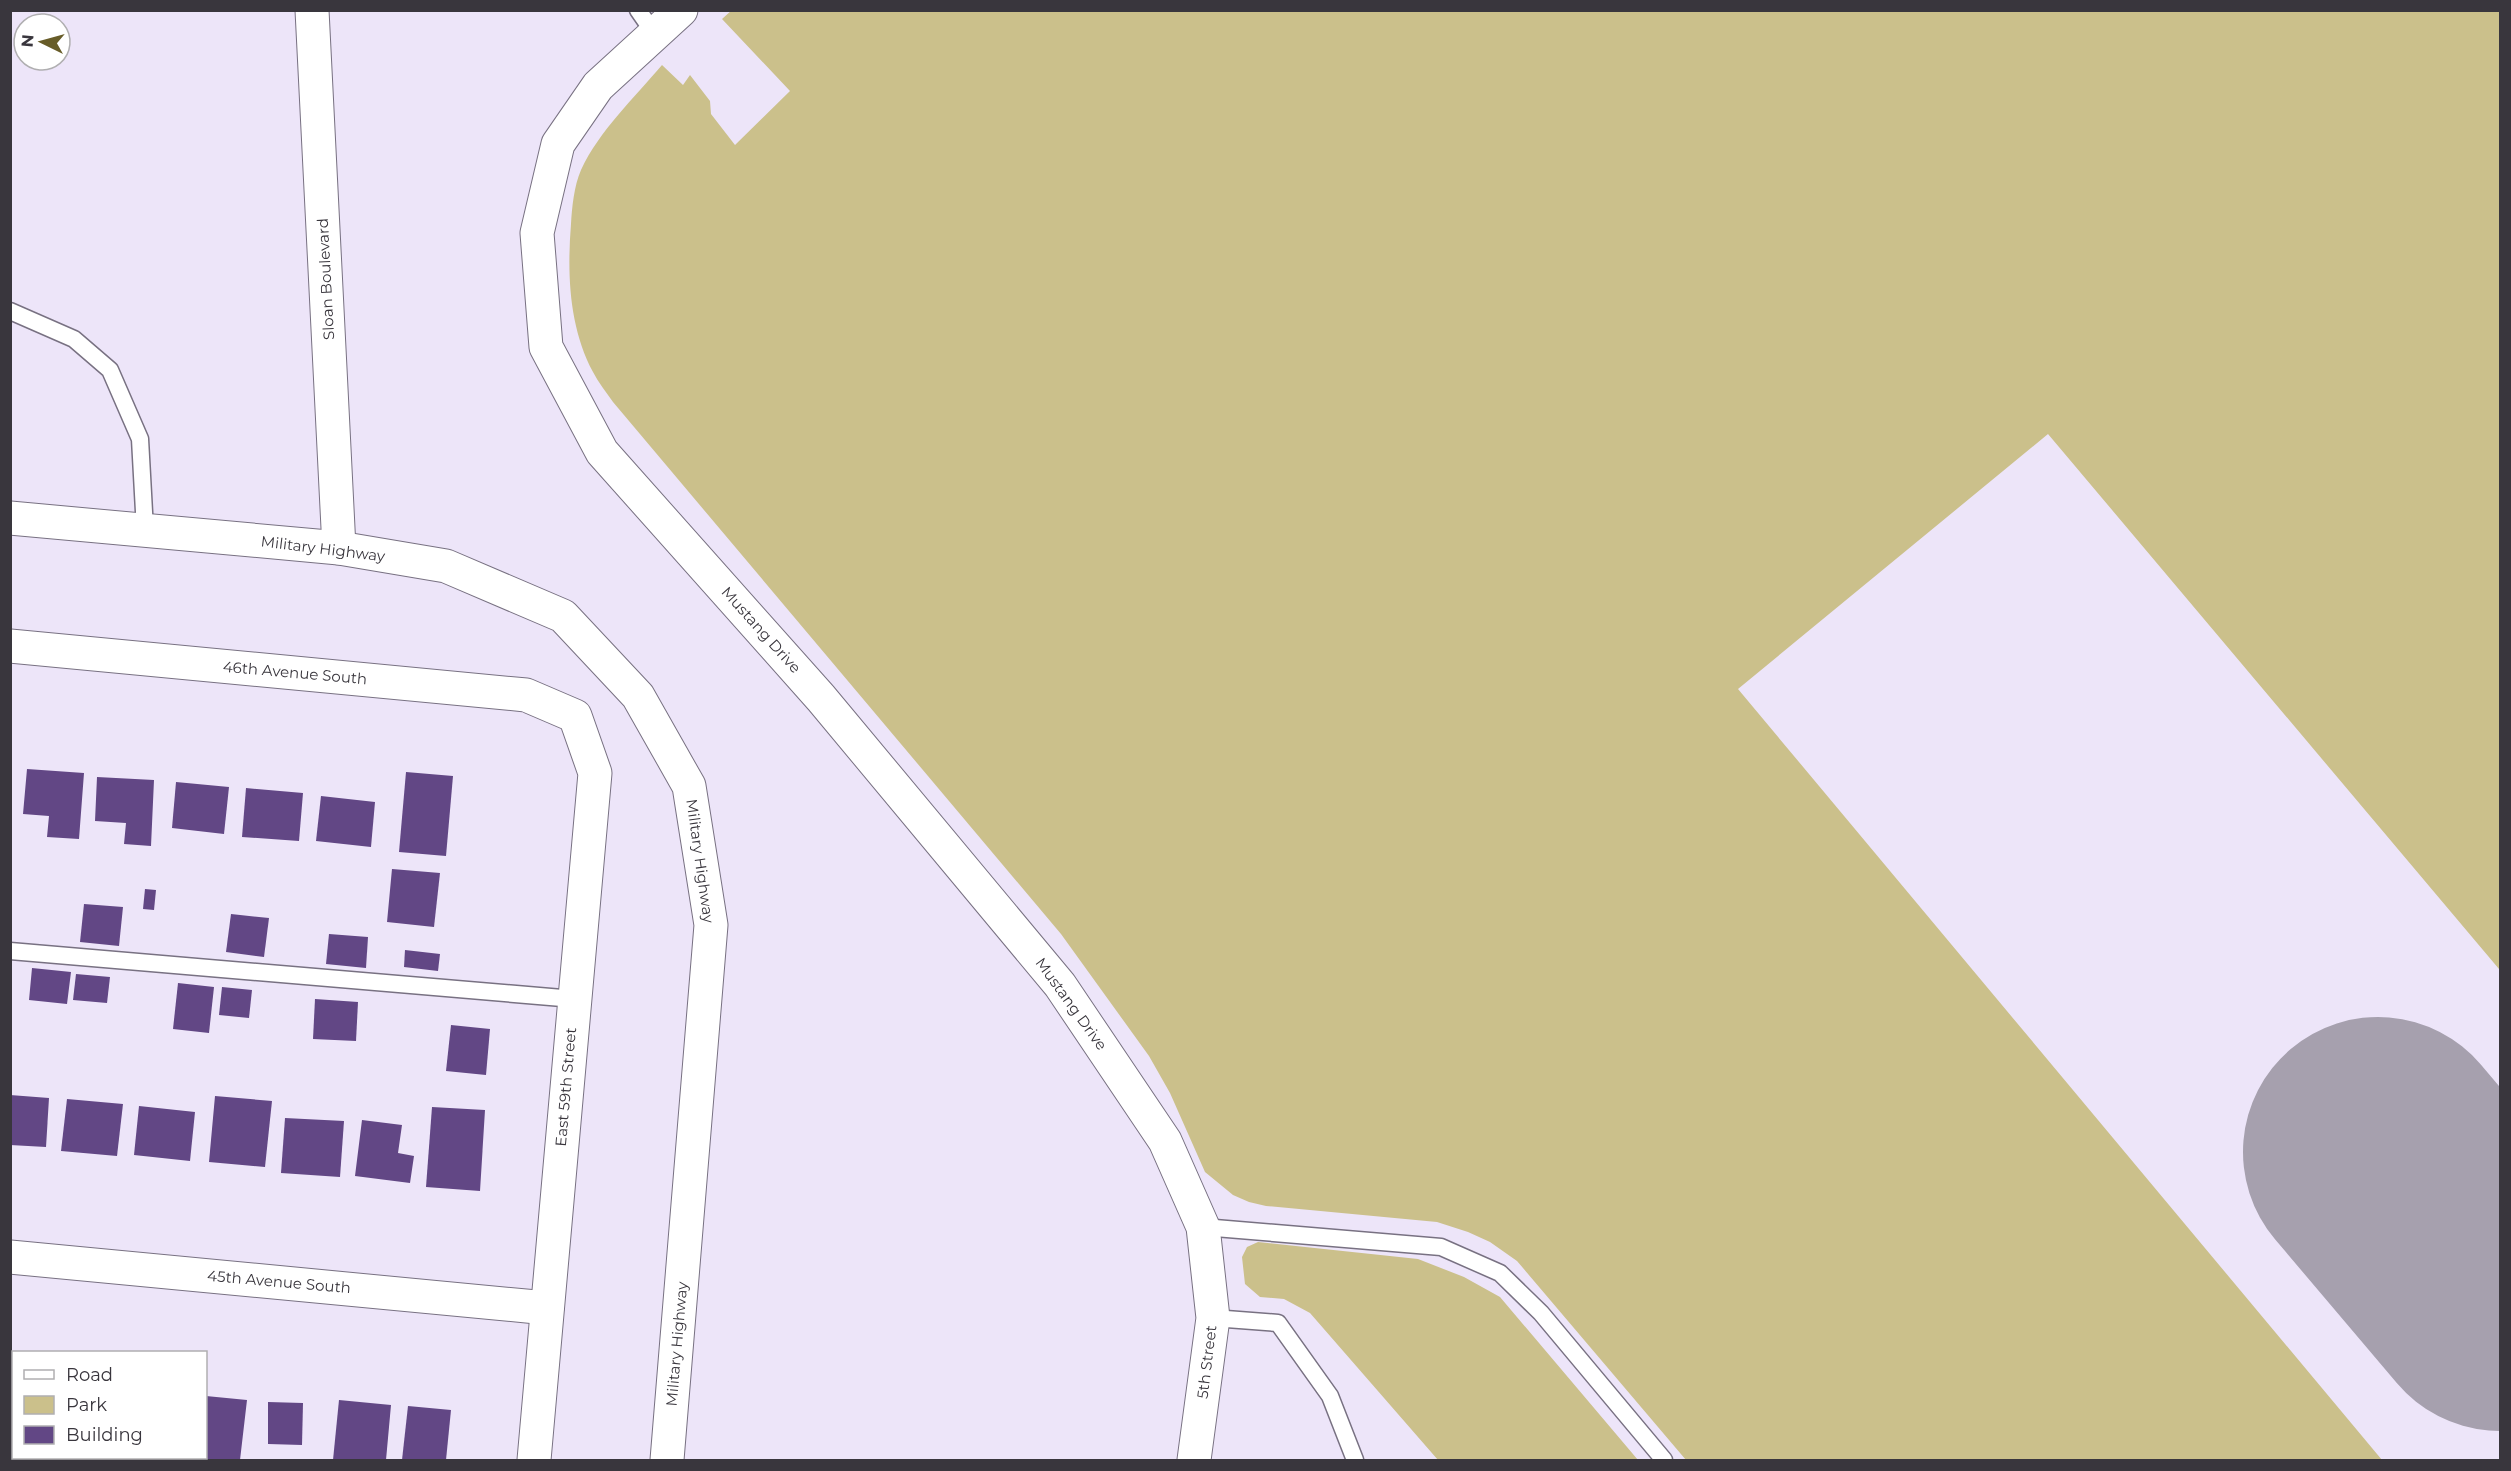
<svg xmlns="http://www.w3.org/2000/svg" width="2511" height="1471" font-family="Montserrat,sans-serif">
<rect width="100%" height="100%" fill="#ede5f9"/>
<!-- green -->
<g fill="#cbc08b">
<path d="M732 10 2500 11V967L2499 969 2048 434 1738 689 2382 1460H1686L1517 1261 1490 1242 1468 1232 1437 1222 1266 1206 1249 1202 1233 1195 1205 1172 1170 1093 1149 1056 1061 934 613 402C606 392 598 382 593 372 569 327 567 274 571 224 572 207 574 186 581 170 599 131 635 97 662 65L683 85 690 75 710 101 711 114 735 145 790 91 722 19Z"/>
<path d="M1258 1242 1418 1259 1464 1277 1500 1297 1638 1460H1438L1310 1313 1284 1299 1260 1297 1245 1284 1242 1257 1247 1247Z"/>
</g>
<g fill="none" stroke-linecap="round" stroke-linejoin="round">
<!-- runway -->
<path stroke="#a6a0ae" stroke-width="270" d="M2378 1152 2500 1296"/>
</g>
<!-- building -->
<g fill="#624785">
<path d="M27 769 84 773 79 839 47 837 49 816 23 814Z"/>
<path d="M406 772 453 776 446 856 399 852Z"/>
<path d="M97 777 154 780 151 846 124 844 126 823 95 821Z"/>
<path d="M176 782 229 787 224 834 172 828Z"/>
<path d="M246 788 303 793 299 841 242 837Z"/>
<path d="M321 796 375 802 371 847 316 841Z"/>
<path d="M392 869 440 873 434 927 387 922Z"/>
<path d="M145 889 156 890 154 910 143 909Z"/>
<path d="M84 904 123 907 119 946 80 942Z"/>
<path d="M231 914 269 918 264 957 226 952Z"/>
<path d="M329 934 368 937 366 968 326 964Z"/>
<path d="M405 950 440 954 438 971 404 967Z"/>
<path d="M32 968 71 972 67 1004 29 1000Z"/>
<path d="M76 974 110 977 107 1003 73 1000Z"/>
<path d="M178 983 214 987 209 1033 173 1029Z"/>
<path d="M222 987 252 990 249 1018 219 1015Z"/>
<path d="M315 999 358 1002 356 1041 313 1039Z"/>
<path d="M451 1025 490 1029 486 1075 446 1071Z"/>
<path d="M10 1095 49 1098 46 1147 10 1145Z"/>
<path d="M215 1096 272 1101 265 1167 209 1162Z"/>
<path d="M67 1099 123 1104 117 1156 61 1151Z"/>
<path d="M139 1106 195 1112 190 1161 134 1155Z"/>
<path d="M432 1107 485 1110 480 1191 426 1187Z"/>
<path d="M285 1118 344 1121 340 1177 281 1173Z"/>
<path d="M362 1120 402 1125 398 1153 414 1156 410 1183 355 1176Z"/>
<rect x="10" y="1381" width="4" height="58"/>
<path d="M206 1396 247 1400 240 1460H182L183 1458H206Z"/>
<path d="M339 1400 391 1405 386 1460H333Z"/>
<path d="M268 1402 303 1403 302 1445 268 1444Z"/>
<path d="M408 1406 451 1410 446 1460H402Z"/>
</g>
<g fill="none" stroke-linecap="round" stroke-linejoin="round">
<!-- lane casing -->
<g stroke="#787182" stroke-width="19">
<g id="lane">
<path d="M638 10 654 33"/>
<path d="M10 311 74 339 110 370 140 439 145 530"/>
<path d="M10 951 574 999"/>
<path d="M1203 1227 1441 1247 1500 1273 1541 1313 1664 1460"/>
<path d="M1213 1318 1278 1323 1330 1396 1355 1460"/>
</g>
</g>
<!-- street casing -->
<g stroke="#787182" stroke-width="35">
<g id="street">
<path d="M312 10 339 548"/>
<path d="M681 10 598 86 558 144 537 233 546 347 602 452 821 698 1060 985 1165 1141 1203 1227 1213 1318 1194 1460"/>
<path d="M10 518 339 548 446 566 563 616 638 696 689 786 711 925 667 1460"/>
<path d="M10 646 526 695 575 716 595 773 534 1460"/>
<path d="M10 1257 547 1308"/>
</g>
</g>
<!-- lane -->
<use href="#lane" stroke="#fff" stroke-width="16"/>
<!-- street -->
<use href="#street" stroke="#fff" stroke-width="33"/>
</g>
<g text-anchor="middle" stroke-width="6" stroke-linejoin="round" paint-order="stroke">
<!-- street labels -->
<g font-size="15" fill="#39363d" stroke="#fff">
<text transform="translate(326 279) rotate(-93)" y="5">Sloan Boulevard</text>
<text transform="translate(323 549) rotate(7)" y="5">Military Highway</text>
<text transform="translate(761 630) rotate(48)" y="5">Mustang Drive</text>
<text transform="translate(295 673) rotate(5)" y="5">46th Avenue South</text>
<text transform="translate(700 861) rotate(82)" y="5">Military Highway</text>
<text transform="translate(1071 1004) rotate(54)" y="5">Mustang Drive</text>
<text transform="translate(566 1087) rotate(-85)" y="5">East 59th Street</text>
<text transform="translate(279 1282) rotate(5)" y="5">45th Avenue South</text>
<text transform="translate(677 1344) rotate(-85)" y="5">Military Highway</text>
<text transform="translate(1207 1362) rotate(-83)" y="5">5th Street</text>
</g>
</g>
<!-- border -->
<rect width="2511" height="1471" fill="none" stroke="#39363d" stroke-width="24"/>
<!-- legend -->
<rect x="12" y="1351" width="195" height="108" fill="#ffffff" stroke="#b0afb1" stroke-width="1.5"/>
<rect x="24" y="1370" width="30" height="9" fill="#ffffff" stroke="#b0afb1" stroke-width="1.5"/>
<text x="66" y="1381" font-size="18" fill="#39363d">Road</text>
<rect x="24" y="1396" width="30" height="18" fill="#cbc08b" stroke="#b0afb1" stroke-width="1.5"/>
<text x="66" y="1411" font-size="18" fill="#39363d">Park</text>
<rect x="24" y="1426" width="30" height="18" fill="#624785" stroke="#b0afb1" stroke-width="1.5"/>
<text x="66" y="1441" font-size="18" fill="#39363d">Building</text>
<!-- north arrow -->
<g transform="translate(42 42) rotate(275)"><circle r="28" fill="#ffffff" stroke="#b0afb1" stroke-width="1.5"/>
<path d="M0-4.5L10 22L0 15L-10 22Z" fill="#675c28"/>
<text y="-9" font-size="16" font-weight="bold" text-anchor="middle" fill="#39363d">N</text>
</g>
</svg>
